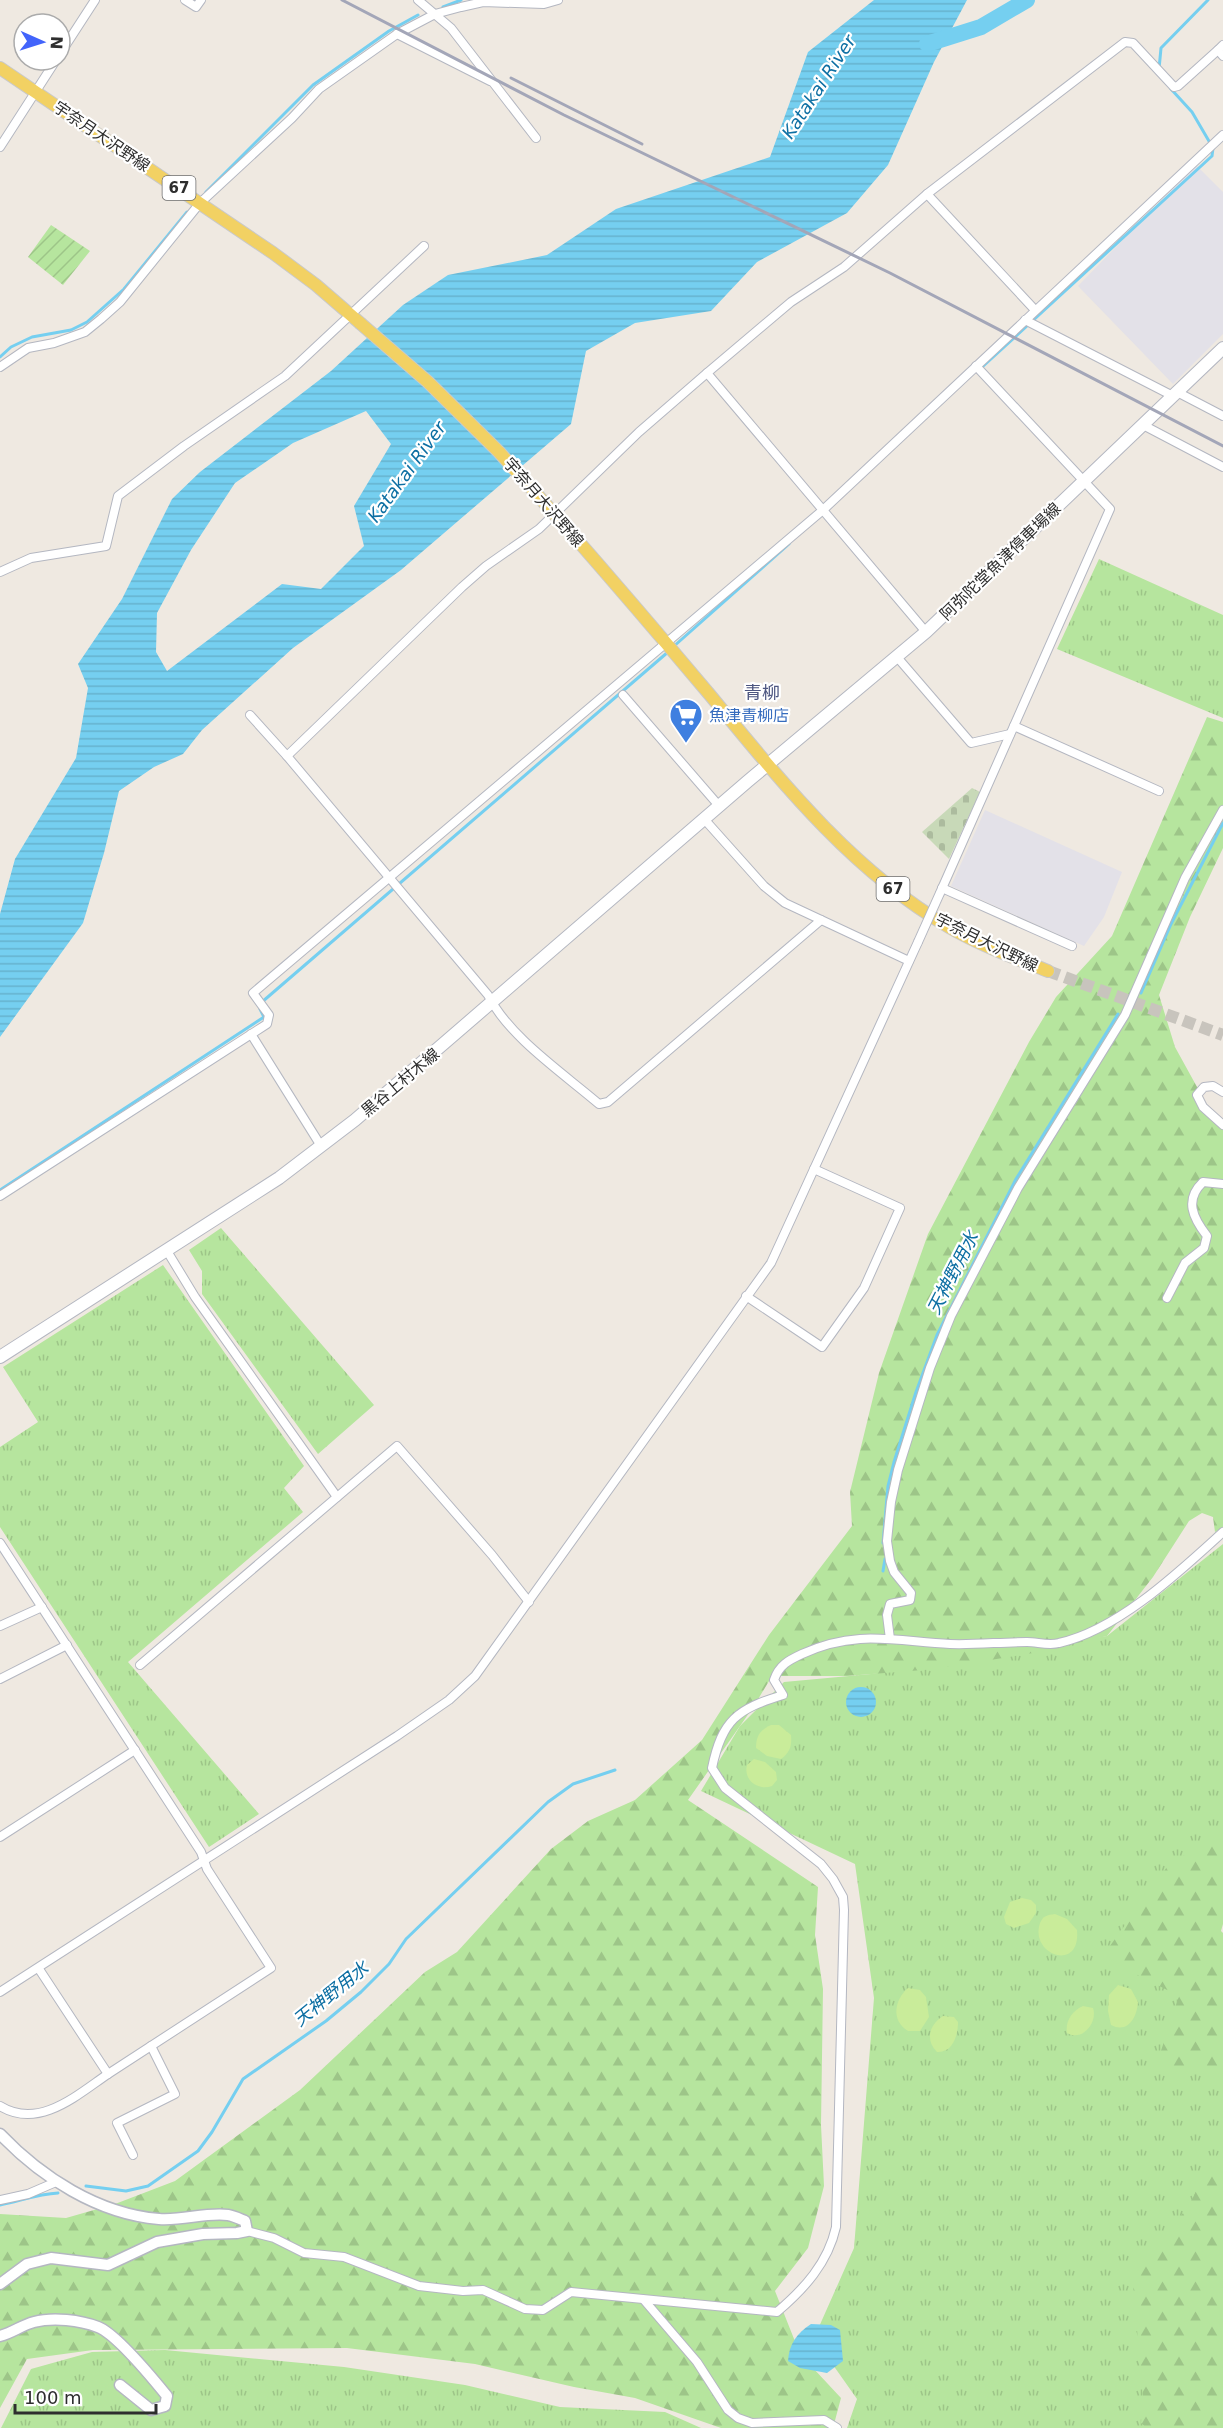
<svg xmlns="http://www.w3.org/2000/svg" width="1223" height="2428" font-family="'DejaVu Sans','Noto Sans JP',sans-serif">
<defs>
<pattern id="grass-tufts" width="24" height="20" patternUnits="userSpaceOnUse" patternTransform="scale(1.5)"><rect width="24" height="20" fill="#b6e59e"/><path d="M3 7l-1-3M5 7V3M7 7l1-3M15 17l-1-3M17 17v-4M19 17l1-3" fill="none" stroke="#9dc588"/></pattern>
<pattern id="forest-firs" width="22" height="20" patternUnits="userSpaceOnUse" patternTransform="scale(1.5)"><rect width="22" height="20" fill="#b6e59e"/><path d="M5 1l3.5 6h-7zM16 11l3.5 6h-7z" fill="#9dc588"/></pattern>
<pattern id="cemetery-stones" width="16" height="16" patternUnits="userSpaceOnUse" patternTransform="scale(1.5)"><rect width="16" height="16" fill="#c8d9b8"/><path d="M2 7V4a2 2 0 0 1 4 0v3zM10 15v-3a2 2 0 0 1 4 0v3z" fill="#acbb9e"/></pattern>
<pattern id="garden-furrows" width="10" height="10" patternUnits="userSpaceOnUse" patternTransform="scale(1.5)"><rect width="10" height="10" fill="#b6e59e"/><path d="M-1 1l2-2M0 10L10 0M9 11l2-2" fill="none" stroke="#9dc588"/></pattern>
<pattern id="water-rules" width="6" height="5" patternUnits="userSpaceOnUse" patternTransform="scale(1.5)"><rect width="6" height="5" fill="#75cff0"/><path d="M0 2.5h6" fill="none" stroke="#66b2ce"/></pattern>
</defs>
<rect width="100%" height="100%" fill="#efe9e1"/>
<!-- industrial -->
<g fill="#e3e1e8">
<path d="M1196 165 1223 192V334L1173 384 1078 286Z"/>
<path d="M985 810 1122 872 1104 917 1084 946 951 886Z"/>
</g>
<!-- grass -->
<g fill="url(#grass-tufts)">
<path d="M1099 559 1223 615V718L1057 649Z"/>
<path d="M221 1228 374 1405 318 1454 202 1294V1271L189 1250Z"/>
<path d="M163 1265 304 1466 284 1488 303 1512 128 1662 259 1814 209 1847 0 1527V1447L38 1422 3 1367Z"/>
<path d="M1223 1544V1865L1210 2013 1223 2051V2428H847L857 2399 814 2338 854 2248 874 1998 855 1864 701 1791 740 1726 784 1682 871 1674 1107 1636Z"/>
<path d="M165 2350 344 2367 465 2385 560 2407 665 2412 701 2428H1L31 2369 92 2352Z"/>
</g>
<!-- forest -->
<g fill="url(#forest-firs)">
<path d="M1207 717 1223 722V848L1190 917 1159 995 1175 1047 1213 1116 1223 1127V1528L1215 1532 1213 1517 1202 1513 1189 1521 1153 1577 1107 1636 1033 1653 935 1669 847 1676H772L754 1706 688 1800 818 1887 815 1935 823 1989 821 2125 824 2186 808 2248 775 2291 800 2354 841 2398 833 2428H721L635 2398 574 2387 475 2364 347 2348 93 2350 27 2359 0 2408V2214L66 2218 115 2204 175 2181 300 2090 425 1972 457 1952 551 1849 588 1821 635 1800 702 1740 769 1635 852 1526 850 1492 879 1373 928 1234 1029 1042 1056 997 1112 936Z"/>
<path d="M1223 1829V1924L1221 1931 1223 1933V2069L1202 2071 1157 2063 1179 1996 1102 1957 1167 1867Z"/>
<path d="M1223 2149V2428H1147L1141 2423 1143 2397 1132 2273 1189 2206 1208 2165Z"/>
</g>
<!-- cemetery -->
<path fill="url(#cemetery-stones)" d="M972 788 980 792 949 859 922 832Z"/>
<!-- garden -->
<path fill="url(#garden-furrows)" d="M51 225 90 251 63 285 28 257Z"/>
<!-- pitch -->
<g fill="#c9ec9a">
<path d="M771 1725H779L791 1735C792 1746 790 1752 781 1759L767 1756 756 1748C756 1736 760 1730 771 1725Z"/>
<path d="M754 1759 765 1762 776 1772 777 1780 772 1786C758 1791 743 1780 747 1765Z"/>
<path d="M1022 1898 1031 1900 1036 1905V1913L1029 1923 1014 1928 1006 1924 1004 1917 1010 1902Z"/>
<path d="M1055 1914 1067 1919 1077 1930C1081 1973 1029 1955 1040 1923 1043 1916 1047 1915 1055 1914Z"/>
<path d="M1118 1985 1131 1989 1138 2002C1137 2017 1128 2034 1111 2025L1108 2011 1109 1995Z"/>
<path d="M908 1988 920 1990 926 1997 929 2017 920 2031H908C891 2021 894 2000 908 1988Z"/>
<path d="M1083 2006 1093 2008C1098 2023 1082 2042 1067 2033 1065 2021 1072 2011 1083 2006Z"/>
<path d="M943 2016 954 2017 958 2022C958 2035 953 2053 937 2052 925 2040 929 2025 943 2016Z"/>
</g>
<!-- water -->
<g fill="url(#water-rules)" fill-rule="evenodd">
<path d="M874 0H967L934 62 888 165 847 213 757 262 711 311 635 323 586 351 571 424 401 570 293 648 202 730 183 754 154 767 119 791 104 853 83 923 0 1037V914L15 859 76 758 88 688 78 664 122 599 172 499 200 472 331 371 403 305 448 275 547 255 616 209 770 157 808 52ZM366 411 391 444 354 506 364 546 321 589 282 584 167 671 156 652 157 613 191 550 235 483 293 443Z"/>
<circle cx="861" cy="1702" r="15"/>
<path d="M811 2324 831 2325 840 2330 843 2361 827 2373 800 2368 788 2361C789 2344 797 2333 811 2324Z"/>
</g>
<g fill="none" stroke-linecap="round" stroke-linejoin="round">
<!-- stream -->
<g stroke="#75cff0" stroke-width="3">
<path d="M443 7 461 0"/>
<path d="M1159 69 1161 48 1208 0"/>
<path d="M206 192 313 85 389 31 418 15"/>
<path d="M0 357 11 347 32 337 71 330 87 322 124 289 187 212"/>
<path d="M980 369 1212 156 1213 148 1192 112 1171 89"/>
<path d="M673 647 789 544"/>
<path d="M1141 993 1171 924 1223 823"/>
<path d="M262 1002 668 652"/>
<path d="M0 1190 264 1017 260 1009"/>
<path d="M883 1543 888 1486 894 1462 916 1392 937 1335 1016 1179 1118 1014"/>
<path d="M883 1571 885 1559"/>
<path d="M86 2186 126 2191 148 2186 198 2151 212 2132 243 2079 326 2021 361 1992 389 1964 406 1939 548 1802 573 1784 615 1770"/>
<path d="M0 2205C20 2201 38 2194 58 2193"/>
</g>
<!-- river -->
<path stroke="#75cff0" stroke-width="16" d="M927 44 981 27 1027 0"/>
<!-- primary-tunnel -->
<path stroke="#c8c4bd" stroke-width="12" stroke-dasharray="12 6" stroke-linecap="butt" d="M1048 971 1223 1035"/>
<!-- minor casing -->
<g stroke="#b4b7c1" stroke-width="10">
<g id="minor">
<path d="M185 0 196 7 201 0"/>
<path d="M418 0 451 28 536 138"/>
<path d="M397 34 490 81"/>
<path d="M1223 45 1218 50 1223 56"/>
<path d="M60 54 95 0"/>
<path d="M0 147 56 60"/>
<path d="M1035 310 927 194 1125 42 1133 43 1174 87 1178 86 1218 50"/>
<path d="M1025 320 1173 396"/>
<path d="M0 367 28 348 54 343 85 332 101 319 120 302 200 203 292 118 319 89 397 34 435 14 461 7 483 2 544 4 558 0"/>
<path d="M707 373 639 432 539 529 486 566 462 587 287 756 488 995C509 1037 563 1073 599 1104L608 1102 821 920"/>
<path d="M1177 392 1223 416"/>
<path d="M1143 425 1223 467"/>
<path d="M0 572 31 558 106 546 118 496 184 446 285 376 424 246"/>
<path d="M926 632 707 373 791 302 844 267 927 194"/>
<path d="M897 657 971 743 1010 734"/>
<path d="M623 695 720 807"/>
<path d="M250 715 287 756"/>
<path d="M1014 726 1159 791"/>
<path d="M705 820 764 886 785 903 909 961"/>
<path d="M942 888 1072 946"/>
<path d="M940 893 1110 509 976 366"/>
<path d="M251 1034 321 1146"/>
<path d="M1223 1092 1213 1086 1204 1087 1197 1095 1203 1107 1223 1125"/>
<path d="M0 1196 267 1024 269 1015 253 993 823 510 1223 135"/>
<path d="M167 1251 195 1297 337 1497"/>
<path d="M746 1296 822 1347 864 1288 900 1208 814 1169"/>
<path d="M1167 1298 1185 1263 1204 1248 1207 1236C1193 1218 1184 1200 1203 1182L1223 1184"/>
<path d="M0 1543 201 1852 207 1869 271 1968 108 2074"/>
<path d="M0 1626 42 1607"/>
<path d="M890 1639 887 1615 890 1604 910 1600 911 1593 894 1572 890 1561 887 1541 891 1502 898 1470 930 1368 951 1316 1018 1188 1125 1015 1185 878 1223 810"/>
<path d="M140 1665 397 1446 492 1555 529 1602"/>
<path d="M0 1679 67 1645"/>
<path d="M0 1837 135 1750"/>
<path d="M0 1992 397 1736 449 1700 475 1676 771 1263 918 942"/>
<path d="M0 2106C39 2130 77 2095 108 2074L39 1969"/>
<path d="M133 2155 117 2123 175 2094 151 2046"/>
<path d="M0 2200 28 2194 56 2182"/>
<path d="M247 2231 274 2238 304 2253 344 2257 419 2286 463 2291 483 2290 525 2309 543 2310 571 2292 777 2312C804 2289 828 2263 836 2227L844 1910 843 1897 833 1879 821 1864 725 1788 712 1768C722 1720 737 1709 783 1695L774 1680C779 1665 789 1660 802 1654 856 1629 894 1641 950 1644 975 1645 1001 1642 1027 1642 1037 1642 1049 1646 1059 1643 1118 1630 1179 1572 1223 1532"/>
<path d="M644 2300 697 2362 728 2410 738 2418 752 2423 824 2420 837 2428"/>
</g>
</g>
<!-- tertiary casing -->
<g stroke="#b4b7c1" stroke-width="13">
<g id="tertiary">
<path d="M0 2134C41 2177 98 2214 159 2219 182 2221 206 2212 228 2215 234 2216 240 2219 245 2221L247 2231 237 2233 203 2234 157 2242 108 2265 51 2258 27 2264 0 2284"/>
<path d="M0 2336C12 2333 22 2325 34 2322 53 2317 80 2320 98 2327 116 2334 154 2380 167 2396L165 2406 151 2410 120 2385"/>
</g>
</g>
<!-- secondary casing -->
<g stroke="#b4b7c1" stroke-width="14">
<path id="secondary" d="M0 1357 279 1178 355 1120 748 781 926 632 1223 348"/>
</g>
<!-- primary casing -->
<g stroke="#c9c9c9" stroke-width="14">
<g id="primary">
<path d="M0 68 273 253 316 285 360 323"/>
<path d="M565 526C614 582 662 638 710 695 780 780 852 871 949 927 980 945 1015 958 1048 971"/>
</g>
</g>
<!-- minor -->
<use href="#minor" stroke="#fff" stroke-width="8"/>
<!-- tertiary -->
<use href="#tertiary" stroke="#fff" stroke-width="10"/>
<!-- secondary -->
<use href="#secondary" stroke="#fff" stroke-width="12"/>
<!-- primary -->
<use href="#primary" stroke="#f2d163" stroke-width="12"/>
<!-- rail -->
<g stroke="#a3a6b8" stroke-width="3">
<path d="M342 0 564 115 890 273 1223 446"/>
<path d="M511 78 642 144"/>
</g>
<!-- minor-bridge casing -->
<g stroke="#b4b7c1" stroke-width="10" stroke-linecap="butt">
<path id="minor-bridge" d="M918 942 940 893"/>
</g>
<!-- primary-bridge casing -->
<g stroke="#c9c9c9" stroke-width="14" stroke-linecap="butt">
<path id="primary-bridge" d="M360 323 428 382 499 452 565 526"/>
</g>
<!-- minor-bridge -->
<use href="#minor-bridge" stroke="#fff" stroke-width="8"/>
<!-- primary-bridge -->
<use href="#primary-bridge" stroke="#f2d163" stroke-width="12"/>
</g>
<!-- icons -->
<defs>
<g id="supermarket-pin" transform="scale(1.725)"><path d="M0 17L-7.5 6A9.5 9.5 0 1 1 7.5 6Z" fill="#3f7fe0" stroke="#fff"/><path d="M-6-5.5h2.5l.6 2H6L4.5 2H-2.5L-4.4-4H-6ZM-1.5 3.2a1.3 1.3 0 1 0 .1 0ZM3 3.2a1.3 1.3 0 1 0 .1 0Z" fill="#fff"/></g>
</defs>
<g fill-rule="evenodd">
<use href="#supermarket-pin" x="686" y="715"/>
</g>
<g text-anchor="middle" stroke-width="4.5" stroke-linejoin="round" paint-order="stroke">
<!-- shield labels -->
<g fill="#fff" stroke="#6d6d6d" stroke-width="1.5">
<rect x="162.5" y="176" width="33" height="24" rx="4.5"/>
<rect x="876.5" y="877" width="33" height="24" rx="4.5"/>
</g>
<g font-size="15" font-weight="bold" fill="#2e2e2e">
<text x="179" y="193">67</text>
<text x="893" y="894">67</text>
</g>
<!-- street labels -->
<g font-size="16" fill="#2e2e2e" stroke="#fff">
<text transform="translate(102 136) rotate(34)" y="6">宇奈月大沢野線</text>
<text transform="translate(544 502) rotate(49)" y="6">宇奈月大沢野線</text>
<text transform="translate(1000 561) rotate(-44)" y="6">阿弥陀堂魚津停車場線</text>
<text transform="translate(987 942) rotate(26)" y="6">宇奈月大沢野線</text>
<text transform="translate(400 1082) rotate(-40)" y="6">黒谷上村木線</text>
</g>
<!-- shop labels -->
<g font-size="16" fill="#366cbe" stroke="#fff" text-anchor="start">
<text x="709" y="721">魚津青柳店</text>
</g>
<!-- water labels -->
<g font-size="18" font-style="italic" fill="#0d6fa3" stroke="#fff">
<text transform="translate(819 87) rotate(-57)" y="6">Katakai River</text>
<text transform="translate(407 472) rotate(-54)" y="6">Katakai River</text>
<text transform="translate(953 1273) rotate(-63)" y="6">天神野用水</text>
<text transform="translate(331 1994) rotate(-39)" y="6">天神野用水</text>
</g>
<!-- neighbourhood labels -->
<g font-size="18" fill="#4d5680" stroke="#fff">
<text x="762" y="699">青柳</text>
</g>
</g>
<!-- north arrow -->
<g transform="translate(42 42) rotate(93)"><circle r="28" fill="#ffffff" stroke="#ababab" stroke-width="1.5"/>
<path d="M0-4.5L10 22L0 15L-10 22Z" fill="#4264fb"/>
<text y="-9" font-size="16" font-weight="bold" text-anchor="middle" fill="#2e2e2e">N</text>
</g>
<!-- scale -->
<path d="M15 2404v9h141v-9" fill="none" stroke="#2e2e2e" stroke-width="3"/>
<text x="24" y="2404" font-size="18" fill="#2e2e2e" stroke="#ffffff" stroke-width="4.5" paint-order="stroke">100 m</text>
</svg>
